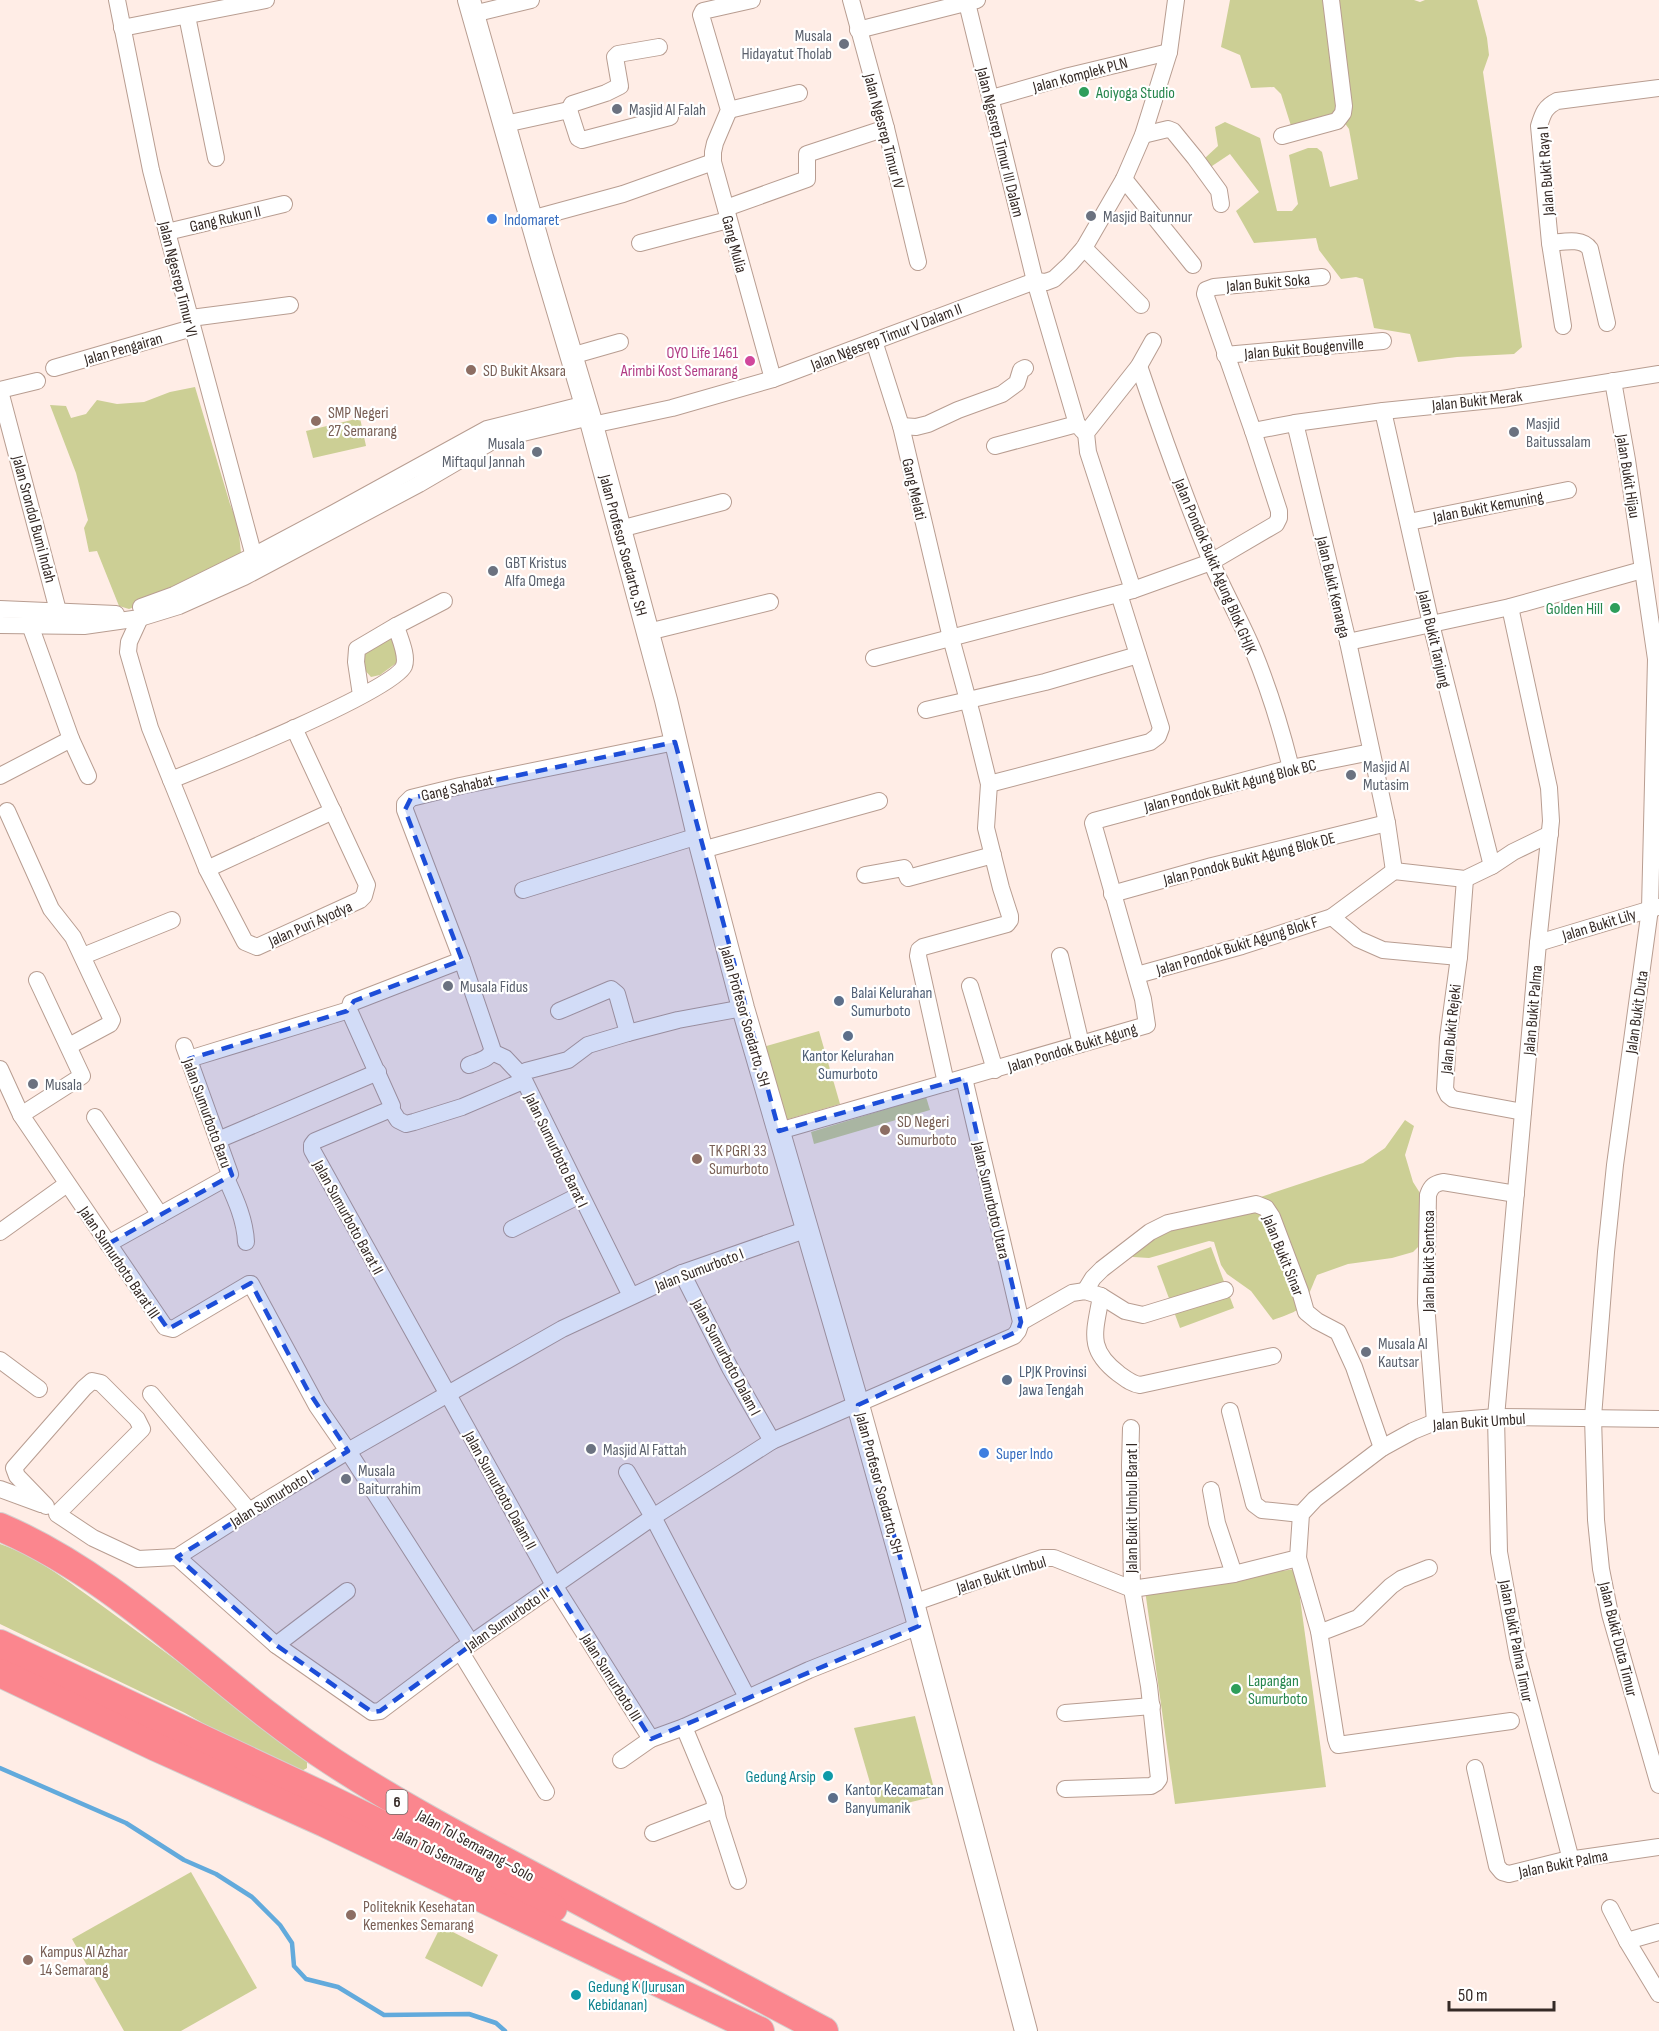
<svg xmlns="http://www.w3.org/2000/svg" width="1659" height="2031" font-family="'Sofia Sans Condensed',sans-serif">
<rect width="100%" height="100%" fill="#ffede6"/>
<!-- green -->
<g fill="#cccf95">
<path d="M1230 0H1414L1420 2 1425 0H1477L1487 38 1489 55 1483 72 1522 347 1514 354 1457 357 1418 362 1410 334 1374 328 1363 279 1356 277 1341 279 1319 250 1316 238 1254 243 1236 211 1259 192 1230 154 1209 168 1205 158 1218 146 1215 127 1225 122 1260 138 1277 211H1292L1298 204 1289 155 1308 148H1317L1322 152 1330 187 1358 179 1349 129 1339 115 1292 129 1281 94 1274 87 1251 88 1240 55 1221 47Z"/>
<path d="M195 387 230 504 238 524 241 553 177 590 129 609 119 606 97 551 89 552 84 528 88 520 76 473 50 405 66 406 71 418 86 414 97 400 117 404 144 402 170 392Z"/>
<path d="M360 418 366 446 313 458 306 431Z"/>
<path d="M388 638 395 640 403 658 380 675 371 677 362 667C361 650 375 645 388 638Z"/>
<path d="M819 1031 840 1104 785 1120 763 1047Z"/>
<path d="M926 1097 930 1110 814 1144 811 1132Z"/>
<path d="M1405 1120 1414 1126 1405 1155 1413 1182 1425 1201 1423 1242 1413 1252 1392 1258 1348 1264 1317 1275C1302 1308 1310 1307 1273 1320L1251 1291 1227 1274 1221 1265 1214 1242 1209 1241 1149 1258 1133 1257 1123 1249 1197 1218 1363 1163 1385 1148Z"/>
<path d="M1211 1247 1234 1308 1180 1328 1157 1266Z"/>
<path d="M0 1544C37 1556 70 1583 101 1605 165 1651 226 1698 288 1746L307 1762V1768L300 1772 277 1765 185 1713 0 1624Z"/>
<path d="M1296 1569 1326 1787 1175 1804 1145 1590Z"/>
<path d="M915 1716 936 1796 878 1810 854 1728Z"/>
<path d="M191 1872 257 1988 181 2031H124L72 1939Z"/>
<path d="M441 1926 498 1955 482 1987 425 1958Z"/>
</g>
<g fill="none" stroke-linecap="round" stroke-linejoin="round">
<!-- stream -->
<path stroke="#62aadc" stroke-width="4.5" d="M0 1768 126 1823 184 1860 216 1874 252 1897 280 1925 292 1943 294 1966 306 1979 338 1987 384 2015 469 2014 496 2023 505 2031"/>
<!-- minor casing -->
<g stroke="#b89d91" stroke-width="18">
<g id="minor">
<path d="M117 0 151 170 167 232 256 564"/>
<path d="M752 0 703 11 701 15 729 110 715 143 713 152V162L773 379"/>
<path d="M851 0 886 128 918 262"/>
<path d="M967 3 1035 281 1077 424"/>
<path d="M473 14 531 0"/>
<path d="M187 16 216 158"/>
<path d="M122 28 266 0"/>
<path d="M858 30 977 0"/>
<path d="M992 98 1069 76 1169 52"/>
<path d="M569 110 572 104 606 93 620 86 615 57 618 54 659 47"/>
<path d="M729 110 799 93"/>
<path d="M505 124 569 110 578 138 582 140 670 117"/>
<path d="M1143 135 1168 129 1173 131 1195 158 1219 191 1221 204"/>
<path d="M1282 136 1337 121 1343 113 1344 106 1331 0"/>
<path d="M1124 179 1193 265"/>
<path d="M726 208 807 179V154L886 128"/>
<path d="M531 219 623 194 713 162"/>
<path d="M167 232 284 204"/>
<path d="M640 243 728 220"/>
<path d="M1550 243C1563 242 1582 237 1590 249L1607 323"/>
<path d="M1084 248 1141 305"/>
<path d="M1322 277 1214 287 1206 290 1205 294 1253 431 1295 423 1383 411 1502 399 1659 374"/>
<path d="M191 318 290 305"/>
<path d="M1563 326 1550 243 1539 126C1543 113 1545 107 1557 101L1659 88"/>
<path d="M874 341 901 426 951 638 972 715 989 784 986 828 1001 888 1010 916V920L1007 924 923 947 919 950 918 956 946 1083"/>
<path d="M1225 355 1383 341"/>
<path d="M571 356 620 342"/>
<path d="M1139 366C1161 431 1184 495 1210 559 1223 590 1240 619 1253 650 1269 689 1281 728 1291 768"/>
<path d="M54 368 192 328"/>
<path d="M1613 381 1627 460 1656 659 1650 909 1615 1165 1606 1252 1593 1417 1596 1520 1601 1569 1610 1614 1659 1785"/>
<path d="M0 390 37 381"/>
<path d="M0 391 61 622"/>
<path d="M1383 411 1431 624 1492 866"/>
<path d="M1295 423 1348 642 1387 823 1394 871"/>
<path d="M592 425 672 408 773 379 1035 281 1046 282 1054 279 1070 264 1084 248 1124 179 1143 135 1169 52 1176 0"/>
<path d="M901 426 916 427 928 424 958 410 1002 394 1017 383 1021 370 1025 368"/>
<path d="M995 446 1077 424 1083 431"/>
<path d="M1409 522 1568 490"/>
<path d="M620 529 723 502"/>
<path d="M1133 590 1088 452 1086 433 1139 366 1153 341"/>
<path d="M141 607 174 595 253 556 334 513 487 429 586 404"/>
<path d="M1510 607 1549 788 1551 821 1538 943 1496 1417 1499 1552 1518 1657 1571 1860"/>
<path d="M0 609 116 614"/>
<path d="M140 618 129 642 128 652 150 728 171 780C206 766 394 691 404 666 408 655 399 637 396 626L357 649 356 662 361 695"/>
<path d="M0 625 84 626 140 618 179 606 244 577 419 484 489 443 506 437 590 417"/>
<path d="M30 625 71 739 88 776"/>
<path d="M396 626 444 601"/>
<path d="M648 632 770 602"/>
<path d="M1348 642 1510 607 1642 570"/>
<path d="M874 658 1133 590 1211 562 1276 524 1279 518V511L1253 431"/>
<path d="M926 710 1045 682 1138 655"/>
<path d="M0 776 71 739"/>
<path d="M171 780 207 869 245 942 257 947 360 900 364 896 367 885 294 728"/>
<path d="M989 784 1150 742 1158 736 1161 728 1119 594"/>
<path d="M7 811 51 909 73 937 112 1020 110 1024 69 1046"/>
<path d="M702 850 879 801"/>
<path d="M207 869 333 811"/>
<path d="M1394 871 1465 879 1492 866 1513 852 1550 834"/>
<path d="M865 875 904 868 908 878 993 855"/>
<path d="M1465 879 1459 957 1448 1038 1445 1089 1448 1095 1453 1099 1523 1112"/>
<path d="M523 890 698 836"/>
<path d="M1112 894 1212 866 1387 823"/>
<path d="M1332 917 1358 939 1383 950 1459 957"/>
<path d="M1538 943 1658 907"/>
<path d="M83 956 172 920"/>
<path d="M1060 956 1081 1044"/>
<path d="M462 960 351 1003 349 1010 392 1106 391 1109 315 1141 312 1145V1150L554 1585 651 1739 684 1727 809 1670 919 1626"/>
<path d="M1137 975 1242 946 1332 917 1394 871"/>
<path d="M970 986 995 1070"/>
<path d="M559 1011 611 989 617 994 628 1033 588 1045 568 1060 526 1071 522 1076 631 1296"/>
<path d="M628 1033 678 1020 743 1008"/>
<path d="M492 1052 505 1058 522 1076"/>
<path d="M189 1059 349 1010"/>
<path d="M469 1065C478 1061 492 1059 492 1048L462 960 405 810V804L411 798 460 786 675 742"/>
<path d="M0 1069 21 1115 165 1327 173 1329 249 1284H251L317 1406 348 1451 471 1643"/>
<path d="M391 1109 398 1120 406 1124 414 1122 462 1107 523 1081"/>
<path d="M21 1115 82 1076 37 980"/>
<path d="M95 1117 160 1215"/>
<path d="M779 1131 1147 1025 1143 999 1093 823 1094 821 1291 768 1371 752"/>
<path d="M218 1140 378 1072"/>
<path d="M226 1178C235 1198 245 1219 246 1242"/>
<path d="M512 1229 580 1195"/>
<path d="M0 1232 67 1184"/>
<path d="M108 1244 226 1178 230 1174 184 1046"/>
<path d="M682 1273 730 1368 772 1441"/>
<path d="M1085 1291 1093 1278 1102 1269 1150 1232 1168 1223 1256 1204 1266 1208 1272 1217 1300 1291 1306 1312 1317 1321 1338 1332 1354 1367 1382 1448"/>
<path d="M1101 1296 1125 1311 1143 1315 1225 1290"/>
<path d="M1021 1322 1072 1293 1085 1291 1101 1296C1095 1332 1086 1349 1119 1374 1126 1379 1132 1384 1140 1385L1273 1356"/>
<path d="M0 1360 39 1389"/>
<path d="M151 1394 249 1511"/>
<path d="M1230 1411 1254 1504 1262 1510 1301 1514"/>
<path d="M1435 1422 1426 1303 1428 1195C1431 1186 1434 1184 1443 1182L1516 1194"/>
<path d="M627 1472 653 1517 747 1697"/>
<path d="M0 1489 41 1504"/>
<path d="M1211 1490 1217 1523 1234 1574"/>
<path d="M46 1506 17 1476 14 1468 84 1388 92 1381 101 1383 137 1419 142 1429 57 1514 93 1538 138 1559 177 1557 249 1511 348 1451 562 1329 682 1273 808 1229"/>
<path d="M177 1557 276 1645 372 1712 380 1711 460 1651 653 1517 772 1441 1014 1336 1018 1331 1021 1322 964 1078"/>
<path d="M1298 1558 1319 1631 1327 1630 1358 1618 1391 1586 1401 1579 1429 1568"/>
<path d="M913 1603 1042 1558H1054L1132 1589 1234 1574 1298 1558 1301 1514 1315 1499 1382 1448 1413 1431 1435 1422 1496 1417 1659 1419"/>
<path d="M1319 1631 1336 1739 1338 1745 1511 1721"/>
<path d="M276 1645 347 1591"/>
<path d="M460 1651 546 1792"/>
<path d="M1065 1713 1152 1706"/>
<path d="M684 1727 714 1799 718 1819 738 1881"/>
<path d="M621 1760 651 1739"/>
<path d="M1475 1768 1497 1866 1502 1872 1509 1874 1561 1861 1659 1847"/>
<path d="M1065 1789 1151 1786 1156 1783 1159 1779 1149 1686 1132 1589 1130 1465 1131 1428"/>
<path d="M653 1833 716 1809"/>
<path d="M1610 1908 1627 1941 1659 1994"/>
<path d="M1627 1941 1659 1932"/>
</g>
</g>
<!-- secondary casing -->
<g stroke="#b89d91" stroke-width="24">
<path id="secondary" d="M469 0 542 257 592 425 666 700 698 836 743 1008 858 1405 913 1603 1026 2031"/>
</g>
<!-- motorway casing -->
<g stroke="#d3d0cf" stroke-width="30">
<g id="motorway">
<path d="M0 1527C126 1581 219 1688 333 1762 405 1809 482 1849 557 1889 646 1937 735 1984 824 2031"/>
<path d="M0 1644 317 1793 553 1908"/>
<path d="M0 1673 156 1747 325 1823 760 2031"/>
</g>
</g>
<!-- minor -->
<use href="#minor" stroke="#fff" stroke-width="16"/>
<!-- secondary -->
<use href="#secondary" stroke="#fff" stroke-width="22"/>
<!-- motorway -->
<use href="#motorway" stroke="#fb868e" stroke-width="28"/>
</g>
<!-- marked area -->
<path fill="#1d4ed8" fill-opacity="0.2" stroke="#1d4ed8" stroke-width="4.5" stroke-dasharray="12 8" stroke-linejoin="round" d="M675 742 779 1131 964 1078 1021 1322 1018 1331 858 1405 919 1626 651 1739 554 1585 380 1711 372 1712 276 1645 177 1557 348 1451 307 1389 251 1283 168 1329 108 1244 232 1175 189 1059 347 1011 354 1001 462 960 405 810 411 798Z"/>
<!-- markers -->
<g fill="#6b7280" stroke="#fff" stroke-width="2">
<circle cx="844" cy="44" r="6"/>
<circle cx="617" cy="109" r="6"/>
<circle cx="1091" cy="216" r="6"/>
<circle cx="1514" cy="432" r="6"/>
<circle cx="537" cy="452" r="6"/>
<circle cx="493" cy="571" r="6"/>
<circle cx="1351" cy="775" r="6"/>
<circle cx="448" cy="986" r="6"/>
<circle cx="33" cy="1084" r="6"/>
<circle cx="1366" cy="1352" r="6"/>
<circle cx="591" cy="1449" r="6"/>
<circle cx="346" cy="1479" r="6"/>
</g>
<g fill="#2e9e5b" stroke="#fff" stroke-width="2">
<circle cx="1084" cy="92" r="6"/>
<circle cx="1615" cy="608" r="6"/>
<circle cx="1236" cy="1689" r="6"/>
</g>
<g fill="#3f7fe0" stroke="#fff" stroke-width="2">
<circle cx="492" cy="219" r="6"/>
<circle cx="984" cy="1453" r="6"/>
</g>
<circle fill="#d1479c" stroke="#fff" stroke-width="2" cx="750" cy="361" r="6"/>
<g fill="#8d6e63" stroke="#fff" stroke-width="2">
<circle cx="471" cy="370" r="6"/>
<circle cx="316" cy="421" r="6"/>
<circle cx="885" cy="1130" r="6"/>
<circle cx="697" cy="1159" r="6"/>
<circle cx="351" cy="1915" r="6"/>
<circle cx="28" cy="1960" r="6"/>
</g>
<g fill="#5c6f8a" stroke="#fff" stroke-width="2">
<circle cx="839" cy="1001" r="6"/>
<circle cx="848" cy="1036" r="6"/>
<circle cx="1007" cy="1380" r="6"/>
<circle cx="833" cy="1798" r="6"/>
</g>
<g fill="#0f9aa8" stroke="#fff" stroke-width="2">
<circle cx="828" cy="1776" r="6"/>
<circle cx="576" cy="1995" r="6"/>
</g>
<g text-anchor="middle" stroke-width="4.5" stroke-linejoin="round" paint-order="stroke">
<!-- shield labels -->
<rect fill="#fff" stroke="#726a67" stroke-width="1.5" x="386.5" y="1790" width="21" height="24" rx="4.5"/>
<g font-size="15" font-weight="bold" fill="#352a26">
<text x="397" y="1807">6</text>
</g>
<!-- worship labels -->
<g font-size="16" fill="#5b616d" stroke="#fff" text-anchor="start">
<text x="832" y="41" text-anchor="end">Musala<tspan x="832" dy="18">Hidayatut Tholab</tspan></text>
<text x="629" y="115">Masjid Al Falah</text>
<text x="1103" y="222">Masjid Baitunnur</text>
<text x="1526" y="429">Masjid<tspan x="1526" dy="18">Baitussalam</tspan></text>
<text x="525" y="449" text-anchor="end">Musala<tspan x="525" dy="18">Miftaqul Jannah</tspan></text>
<text x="505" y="568">GBT Kristus<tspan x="505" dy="18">Alfa Omega</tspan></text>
<text x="1363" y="772">Masjid Al<tspan x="1363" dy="18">Mutasim</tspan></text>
<text x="460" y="992">Musala Fidus</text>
<text x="45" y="1090">Musala</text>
<text x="1378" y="1349">Musala Al<tspan x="1378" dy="18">Kautsar</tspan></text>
<text x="603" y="1455">Masjid Al Fattah</text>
<text x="358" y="1476">Musala<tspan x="358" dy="18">Baiturrahim</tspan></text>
</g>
<!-- street labels -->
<g font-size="16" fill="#352a26" stroke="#fff">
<text transform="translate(1080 74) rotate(-15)" y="6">Jalan Komplek PLN</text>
<text transform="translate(885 131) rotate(75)" y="6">Jalan Ngesrep Timur IV</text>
<text transform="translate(1001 142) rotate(76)" y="6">Jalan Ngesrep Timur III Dalam</text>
<text transform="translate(1545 171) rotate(-94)" y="6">Jalan Bukit Raya I</text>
<text transform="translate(225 218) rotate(-13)" y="6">Gang Rukun II</text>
<text transform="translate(735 244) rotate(75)" y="6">Gang Mulia</text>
<text transform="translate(179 279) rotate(76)" y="6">Jalan Ngesrep Timur VI</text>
<text transform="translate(1268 282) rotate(-5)" y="6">Jalan Bukit Soka</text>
<text transform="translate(886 336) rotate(-21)" y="6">Jalan Ngesrep Timur V Dalam II</text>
<text transform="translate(123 348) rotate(-16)" y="6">Jalan Pengairan</text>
<text transform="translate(1304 348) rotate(-5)" y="6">Jalan Bukit Bougenville</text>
<text transform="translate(1477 400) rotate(-6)" y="6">Jalan Bukit Merak</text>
<text transform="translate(1629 476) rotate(81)" y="6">Jalan Bukit Hijau</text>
<text transform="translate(915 489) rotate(77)" y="6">Gang Melati</text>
<text transform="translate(1488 506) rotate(-11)" y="6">Jalan Bukit Kemuning</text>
<text transform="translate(35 519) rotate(75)" y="6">Jalan Srondol Bumi Indah</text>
<text transform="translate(624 545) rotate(75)" y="6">Jalan Profesor Soedarto, SH</text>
<text transform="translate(1216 566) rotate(67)" y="6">Jalan Pondok Bukit Agung Blok GHJK</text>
<text transform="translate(1334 587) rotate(77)" y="6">Jalan Bukit Kenanga</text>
<text transform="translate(1435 639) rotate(77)" y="6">Jalan Bukit Tanjung</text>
<text transform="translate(1230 785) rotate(-14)" y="6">Jalan Pondok Bukit Agung Blok BC</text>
<text transform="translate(457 787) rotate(-13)" y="6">Gang Sahabat</text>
<text transform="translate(1249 858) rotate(-14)" y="6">Jalan Pondok Bukit Agung Blok DE</text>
<text transform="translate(310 923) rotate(-24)" y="6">Jalan Puri Ayodya</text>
<text transform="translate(1599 924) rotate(-17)" y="6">Jalan Bukit Lily</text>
<text transform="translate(1237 945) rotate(-17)" y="6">Jalan Pondok Bukit Agung Blok F</text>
<text transform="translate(1532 1010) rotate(-85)" y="6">Jalan Bukit Palma</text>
<text transform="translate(1636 1012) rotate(-82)" y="6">Jalan Bukit Duta</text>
<text transform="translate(746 1016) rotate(74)" y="6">Jalan Profesor Soedarto, SH</text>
<text transform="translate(1450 1029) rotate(-84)" y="6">Jalan Bukit Rejeki</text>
<text transform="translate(1072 1047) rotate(-17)" y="6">Jalan Pondok Bukit Agung</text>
<text transform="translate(208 1113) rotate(70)" y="6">Jalan Sumurboto Baru</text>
<text transform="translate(557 1150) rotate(64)" y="6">Jalan Sumurboto Barat I</text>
<text transform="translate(992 1200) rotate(77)" y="6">Jalan Sumurboto Utara</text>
<text transform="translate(349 1217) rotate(61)" y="6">Jalan Sumurboto Barat II</text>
<text transform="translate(1284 1255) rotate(68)" y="6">Jalan Bukit Sinar</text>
<text transform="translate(1428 1261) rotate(-90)" y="6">Jalan Bukit Sentosa</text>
<text transform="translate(120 1262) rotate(56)" y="6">Jalan Sumurboto Barat III</text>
<text transform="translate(699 1269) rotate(-21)" y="6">Jalan Sumurboto I</text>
<text transform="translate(727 1357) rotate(62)" y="6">Jalan Sumurboto Dalam I</text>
<text transform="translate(1479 1421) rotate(-4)" y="6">Jalan Bukit Umbul</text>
<text transform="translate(880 1483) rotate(75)" y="6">Jalan Profesor Soedarto, SH</text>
<text transform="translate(501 1490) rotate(61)" y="6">Jalan Sumurboto Dalam II</text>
<text transform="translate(271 1498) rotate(-32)" y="6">Jalan Sumurboto I</text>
<text transform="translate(1131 1508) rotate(-90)" y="6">Jalan Bukit Umbul Barat I</text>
<text transform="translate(1001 1574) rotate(-17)" y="6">Jalan Bukit Umbul</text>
<text transform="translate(506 1619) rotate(-35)" y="6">Jalan Sumurboto II</text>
<text transform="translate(1619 1639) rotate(76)" y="6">Jalan Bukit Duta Timur</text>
<text transform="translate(1517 1641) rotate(79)" y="6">Jalan Bukit Palma Timur</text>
<text transform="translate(612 1677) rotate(58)" y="6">Jalan Sumurboto III</text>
<text transform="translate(476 1845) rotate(29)" y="6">Jalan Tol Semarang–Solo</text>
<text transform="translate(440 1853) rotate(26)" y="6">Jalan Tol Semarang</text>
<text transform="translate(1563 1863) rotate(-11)" y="6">Jalan Bukit Palma</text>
</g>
<!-- leisure labels -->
<g font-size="16" fill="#27864d" stroke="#fff" text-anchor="start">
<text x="1096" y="98">Aoiyoga Studio</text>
<text x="1603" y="614" text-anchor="end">Golden Hill</text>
<text x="1248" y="1686">Lapangan<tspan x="1248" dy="18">Sumurboto</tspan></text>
</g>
<!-- shop labels -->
<g font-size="16" fill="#366cbe" stroke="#fff" text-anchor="start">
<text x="504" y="225">Indomaret</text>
<text x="996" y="1459">Super Indo</text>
</g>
<!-- hotel labels -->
<g font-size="16" fill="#b23c85" stroke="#fff" text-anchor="end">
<text x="738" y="358">OYO Life 1461<tspan x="738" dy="18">Arimbi Kost Semarang</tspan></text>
</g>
<!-- education labels -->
<g font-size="16" fill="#785e54" stroke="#fff" text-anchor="start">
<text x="483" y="376">SD Bukit Aksara</text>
<text x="328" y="418">SMP Negeri<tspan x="328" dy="18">27 Semarang</tspan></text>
<text x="897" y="1127">SD Negeri<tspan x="897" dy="18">Sumurboto</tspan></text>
<text x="709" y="1156">TK PGRI 33<tspan x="709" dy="18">Sumurboto</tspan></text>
<text x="363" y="1912">Politeknik Kesehatan<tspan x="363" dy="18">Kemenkes Semarang</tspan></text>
<text x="40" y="1957">Kampus Al Azhar<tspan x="40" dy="18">14 Semarang</tspan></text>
</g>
<!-- service labels -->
<g font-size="16" fill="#4e5e75" stroke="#fff" text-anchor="start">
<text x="851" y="998">Balai Kelurahan<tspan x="851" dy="18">Sumurboto</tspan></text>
<text x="848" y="1061" text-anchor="middle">Kantor Kelurahan<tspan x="848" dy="18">Sumurboto</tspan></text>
<text x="1019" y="1377">LPJK Provinsi<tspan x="1019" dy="18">Jawa Tengah</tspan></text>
<text x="845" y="1795">Kantor Kecamatan<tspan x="845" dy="18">Banyumanik</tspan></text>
</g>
<!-- culture labels -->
<g font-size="16" fill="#0d838f" stroke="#fff" text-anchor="end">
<text x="816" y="1782">Gedung Arsip</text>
<text x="588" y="1992" text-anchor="start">Gedung K (Jurusan<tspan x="588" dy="18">Kebidanan)</tspan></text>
</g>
</g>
<!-- scale -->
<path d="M1449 2001v9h105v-9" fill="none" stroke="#352a26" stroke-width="3"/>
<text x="1458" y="2001" font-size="18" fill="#352a26" stroke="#ffffff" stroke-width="4.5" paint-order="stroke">50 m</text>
</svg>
